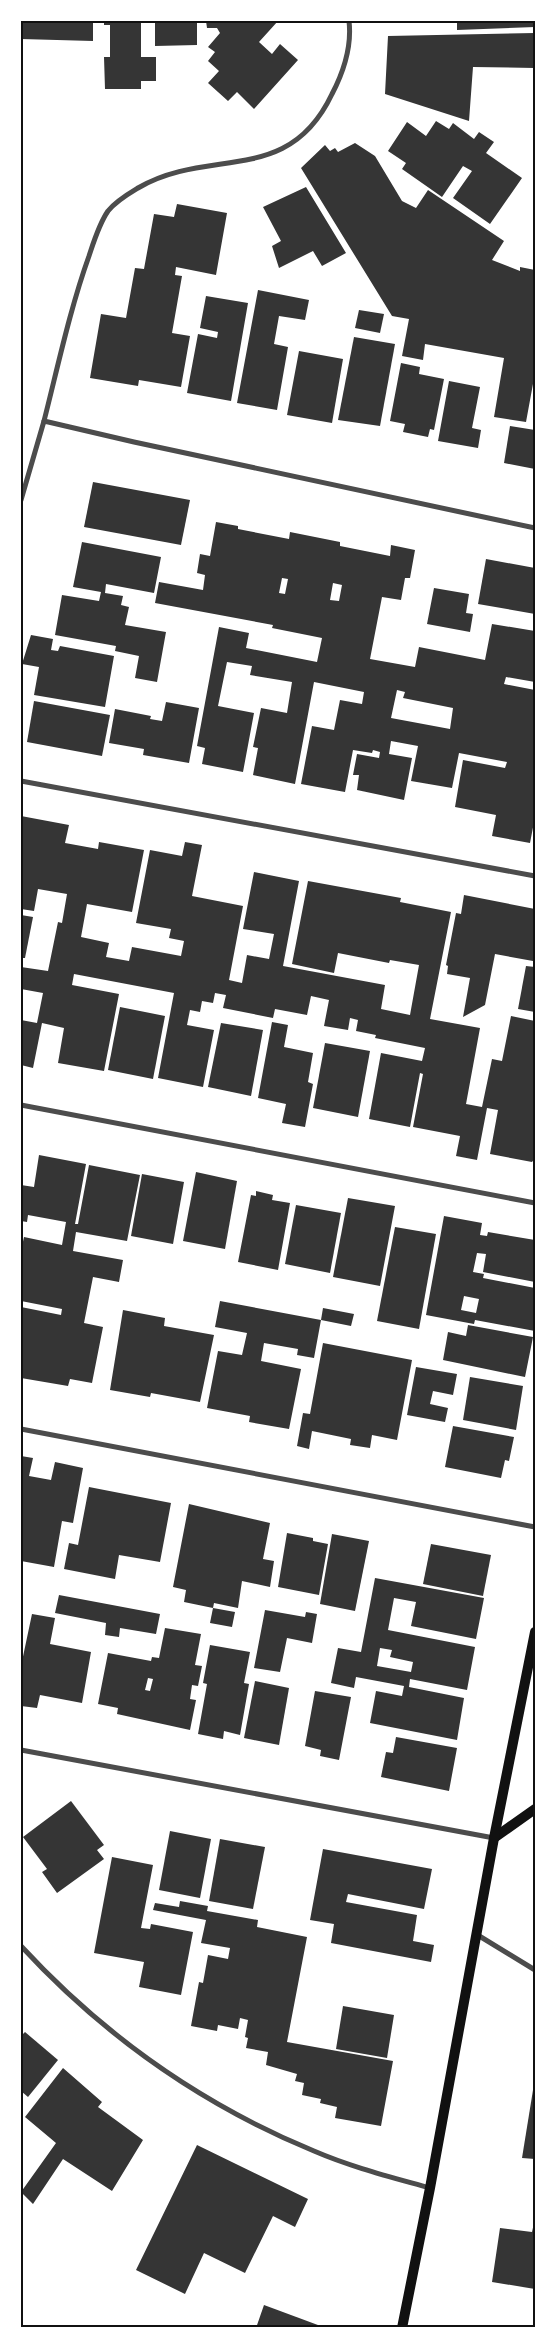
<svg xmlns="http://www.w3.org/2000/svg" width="556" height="2349" font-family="Figtree,sans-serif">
<rect width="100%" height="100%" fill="#fff"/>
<!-- building -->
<g fill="#353535" fill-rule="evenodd">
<path d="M21 21H93V41L21 39Z"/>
<path d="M104 21H141V57H156V81H141V89H105L104 57H110V25H104Z"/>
<path d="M155 21H197V45L155 46Z"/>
<path d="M206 21H278L259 42 272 54 280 44 298 60 254 109 237 92 228 101 208 83 219 71 208 61 215 52 208 47 220 33 217 28H207Z"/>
<path d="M457 21H535V27L457 30Z"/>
<path d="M535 33V68L473 67 469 121 385 94 388 36Z"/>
<path d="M436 121 449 129 453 123 474 139 479 132 494 142 486 153 522 178 490 224 453 198 472 171 463 166 442 197 402 169 406 163 388 151 407 122 426 136Z"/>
<path d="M355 143 375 156 402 201 416 208 428 190 504 241 492 260 520 271V267L535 270V373L526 422 494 417 504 358 425 344 423 360 402 356 409 319 392 316 301 168 325 145 330 151 335 148 338 152Z"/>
<path d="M306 187 346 253 322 266 313 251 279 268 272 246 281 241 263 207Z"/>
<path d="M177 204 227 213 216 275 176 267 175 275 182 276 172 333 190 336 181 387 139 380 138 386 90 378 101 314 126 318 135 268 144 269 154 214 174 217Z"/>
<path d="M258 290 309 300 305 320 279 316 274 344 288 347 277 410 237 403Z"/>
<path d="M206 296 248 303 231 401 187 393 198 334 217 338 218 332 200 328Z"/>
<path d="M359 310 384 314 380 333 355 328Z"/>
<path d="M354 337 395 344 380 426 338 420Z"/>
<path d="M299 351 343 359 332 423 287 415Z"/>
<path d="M401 363 420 367 419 374 444 379 434 430 430 429 428 437 403 432 405 424 390 421Z"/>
<path d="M449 381 480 387 472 428 481 430 478 448 438 441Z"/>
<path d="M510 426 535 430V469L504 463Z"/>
<path d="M93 482 190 500 181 545 84 527Z"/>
<path d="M216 522 238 526V529L289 539 290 532 340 542V546L390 556 391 545 415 550 410 578H405L401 600 382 597 370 659 415 667 419 647 485 660 492 624 535 631V682L506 677 504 684 535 690V817L530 843 492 836 496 815 455 807 463 760 505 768 507 762 459 753 452 788 411 781 418 746 391 741 389 754 412 758 404 800 357 790 359 775H353L357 754 379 758 380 752 373 750 372 753 353 750 345 792 301 784 312 726 334 730 340 700 362 704 364 692 314 682 295 784 253 775 258 748 253 747 261 708 287 713 292 682 250 675 252 666 227 662 218 706 254 713 243 772 202 764 205 748 197 746 219 627 249 633 246 648 317 662 322 638 272 628 273 625 155 603 159 582 203 590 205 575 197 573 200 554 210 556ZM282 578 288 579 285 594 279 593ZM333 583 342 585 339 601 330 600ZM397 690 405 692 403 698 453 708 450 729 391 718Z"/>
<path d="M82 542 161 557 154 593 106 584 105 593 123 596 121 605 129 607 125 625 166 632 157 682 135 678 139 656 115 651 116 646 55 635 62 595 99 601 101 592 73 587Z"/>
<path d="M486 559 535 568V614L478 604Z"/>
<path d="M434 588 469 594 466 613 473 614 470 632 427 624Z"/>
<path d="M31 635 53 639 51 650 58 651 60 646 114 656 105 707 34 695 39 667 22 664Z"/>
<path d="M34 701 110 715 102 756 27 742Z"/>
<path d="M166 702 199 708 189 763 143 755 144 749 109 743 115 709 151 716 150 719 162 721Z"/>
<path d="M21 816 69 825 65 843 98 849 99 842 144 850 132 912 87 904 81 937 109 943 106 957 129 961 132 947 181 956 184 941 169 938 171 929 136 923 150 850 182 856 185 842 202 845 192 896 243 906 229 980 242 983 247 955 269 959 274 934 243 929 254 872 299 881 283 966 385 985 381 1009 410 1015 419 965 390 960 389 963 338 953 334 973 292 964 308 881 401 898 400 902 451 912 430 1019 480 1028 466 1104 482 1107 492 1059 502 1061 511 1016 535 1021V1158L532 1162 490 1154 498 1110 487 1108 477 1160 456 1156 460 1136 413 1127 423 1074 420 1073 410 1127 369 1119 381 1053 422 1061 425 1048 375 1038 376 1035 356 1031 358 1020 350 1018 348 1030 324 1026 329 1000 311 996 307 1015 275 1009 273 1018 223 1008 226 995 215 993 213 1003 202 1001 200 1012 190 1010 187 1025 214 1030 203 1087 158 1078 174 993 74 974 72 985 119 994 104 1071 58 1063 64 1028 42 1023 33 1068 21 1065V1020L37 1023 43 993 21 989V967L48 971 58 922 62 923 67 894 38 889 34 911 21 909Z"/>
<path d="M464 895 535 909V959L533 961 495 954 485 1005 463 1017 470 978 447 974 448 966 446 965 456 913 461 914Z"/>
<path d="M21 915 33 917 25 958H21Z"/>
<path d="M526 966 535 967V1012L518 1009Z"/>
<path d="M120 1007 165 1016 153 1079 108 1070Z"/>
<path d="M272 1022 288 1025 284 1047 313 1053 308 1082 313 1084 305 1127 282 1123 286 1104 258 1098Z"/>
<path d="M221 1023 263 1030 251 1096 208 1087Z"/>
<path d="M325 1043 370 1051 358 1117 313 1108Z"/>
<path d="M39 1155 86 1164 75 1224H78L89 1165 140 1175 127 1241 76 1232 73 1251 123 1260 119 1282 93 1277 84 1323 103 1327 92 1383 70 1379 68 1386 21 1378V1307L61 1315 62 1309 21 1301V1251L24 1237 62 1245 66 1222 28 1215 27 1222 21 1221V1185L34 1187Z"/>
<path d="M196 1172 237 1181 225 1249 183 1241Z"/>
<path d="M142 1174 184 1182 173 1244 131 1236Z"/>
<path d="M256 1191 273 1195 272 1200 290 1203 278 1270 238 1262 251 1195 256 1196Z"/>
<path d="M348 1198 395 1206 380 1286 333 1277Z"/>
<path d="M296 1205 341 1213 330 1273 285 1264Z"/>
<path d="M444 1216 482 1223 480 1235 487 1236 488 1232 535 1240V1282L483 1272 486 1254 477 1253 473 1272 484 1274 483 1278 535 1288V1331L475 1320 474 1324 426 1315ZM464 1296 479 1299 476 1313 461 1310Z"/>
<path d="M395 1227 436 1234 419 1329 377 1321Z"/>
<path d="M220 1301 321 1320 314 1358 297 1355 298 1349 264 1343 261 1361 301 1369 289 1429 249 1422 250 1416 207 1408 218 1351 242 1355 247 1333 215 1327Z"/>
<path d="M323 1308 354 1314 351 1326 321 1320Z"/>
<path d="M123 1310 165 1318 164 1326 214 1335 200 1402 151 1393 150 1397 110 1390Z"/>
<path d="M468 1325 533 1337 525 1377 443 1360 448 1332 466 1336Z"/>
<path d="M323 1343 412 1360 397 1440 372 1435 370 1448 350 1445 351 1439 312 1431 309 1449 297 1446 303 1413 310 1414Z"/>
<path d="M416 1367 457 1374 453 1395 433 1391 430 1404 448 1408 445 1422 407 1415Z"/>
<path d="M470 1377 523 1386 516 1430 463 1420Z"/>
<path d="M453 1426 514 1437 509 1461 505 1460 501 1478 445 1467Z"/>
<path d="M21 1456 33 1458 29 1476 51 1480 55 1462 83 1468 73 1523 62 1521 54 1567 21 1561Z"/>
<path d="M89 1487 171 1503 160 1562 119 1555 115 1579 64 1569 69 1543 78 1545Z"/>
<path d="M189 1504 270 1523 263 1559 274 1561 270 1587 242 1581 238 1608 214 1603 213 1608 184 1602 186 1590 173 1587Z"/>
<path d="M287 1533 313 1538V1541L328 1544 319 1595 278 1587Z"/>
<path d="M332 1534 369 1541 355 1611 320 1604Z"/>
<path d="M431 1544 491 1555 483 1596 423 1584Z"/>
<path d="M375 1578 484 1598 476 1639 411 1626 416 1602 394 1598 388 1630 475 1647 467 1690 410 1679 409 1687 464 1698 457 1740 370 1723 376 1691 402 1696 404 1686 356 1677 354 1688 331 1683 338 1648 361 1652ZM380 1648 392 1650 390 1657 413 1662 411 1672 377 1666Z"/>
<path d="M59 1595 160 1614 156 1634 120 1628 119 1637 105 1635 106 1623 55 1613Z"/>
<path d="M213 1608 235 1612 232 1627 210 1623Z"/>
<path d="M265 1610 305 1617 306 1612 317 1614 312 1643 287 1638 280 1672 254 1668Z"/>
<path d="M32 1614 55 1618 50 1644 91 1652 82 1703 40 1695 37 1708 21 1706V1666Z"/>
<path d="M165 1628 201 1634 195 1665 202 1666 198 1686 192 1685 190 1699 196 1700 190 1730 117 1714 118 1708 98 1704 108 1653 151 1661 152 1657 159 1658ZM148 1678 153 1679 150 1691 145 1690Z"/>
<path d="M210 1645 250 1652 244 1683 249 1684 240 1735 224 1731 223 1739 198 1734 207 1684 203 1683Z"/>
<path d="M255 1681 289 1688 279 1745 244 1738Z"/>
<path d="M315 1691 351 1697 339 1760 320 1756 321 1750 305 1746Z"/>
<path d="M396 1737 457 1748 449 1791 381 1777 386 1752 393 1753Z"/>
<path d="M71 1801 104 1845 97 1850 104 1859 57 1893 42 1872 47 1869 23 1837Z"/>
<path d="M170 1831 211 1839 200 1898 159 1890Z"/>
<path d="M220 1839 265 1847 253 1909 209 1901Z"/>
<path d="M323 1849 432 1869 424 1909 348 1894 346 1902 417 1915 413 1941 434 1945 431 1962 331 1943 334 1924 310 1920Z"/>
<path d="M112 1857 153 1865 141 1928 150 1929 151 1924 193 1932 181 1995 139 1987 144 1962 94 1953Z"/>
<path d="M180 1901 208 1906 207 1911 258 1920 257 1927 307 1937 287 2042 393 2061 381 2126 335 2118 337 2107 320 2103 321 2099 302 2095 304 2083 295 2081 297 2074 266 2065 268 2052 246 2048 248 2038 245 2037 248 2020 240 2018 238 2029 218 2025 217 2031 191 2026 199 1982 203 1983 208 1955 228 1959 230 1948 201 1943 206 1920 153 1910 155 1903 179 1907Z"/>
<path d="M343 2006 394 2015 387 2058 336 2049Z"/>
<path d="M25 2032 58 2060 28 2097 21 2091V2036Z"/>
<path d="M63 2068 102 2102 98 2107 143 2140 112 2191 63 2159 33 2204 21 2192 56 2143 25 2117Z"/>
<path d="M535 2088V2159L522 2158 533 2090Z"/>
<path d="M197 2145 308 2199 295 2227 273 2216 245 2273 204 2253 185 2294 136 2270Z"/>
<path d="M534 2223 535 2289 492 2282 500 2228 532 2232Z"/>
<path d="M264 2305 326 2328H256Z"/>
</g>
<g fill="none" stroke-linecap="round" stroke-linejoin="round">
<!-- minor -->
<g stroke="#4c4c4c" stroke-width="5">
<path d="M44 421C58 366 70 309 89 256 94 241 99 224 108 211 116 201 128 194 138 188 210 146 288 187 332 94 344 71 352 47 349 21"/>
<path d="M21 500 44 421 134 442 535 528"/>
<path d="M21 781 535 876"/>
<path d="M21 1105 535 1203"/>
<path d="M21 1429 535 1527"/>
<path d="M21 1750 494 1838"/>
<path d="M476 1934 535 1970"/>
<path d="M21 1946C105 2037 200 2104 314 2151 351 2167 391 2177 430 2188"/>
</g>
<!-- secondary -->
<g stroke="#111" stroke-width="10">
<path d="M494 1838 535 1809"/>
<path d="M402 2328 430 2188 494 1838 535 1632"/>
</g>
</g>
<!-- border -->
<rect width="556" height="2349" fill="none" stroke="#ffffff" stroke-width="45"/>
<rect x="22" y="22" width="512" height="2304" fill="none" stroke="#111" stroke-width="2"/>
</svg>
